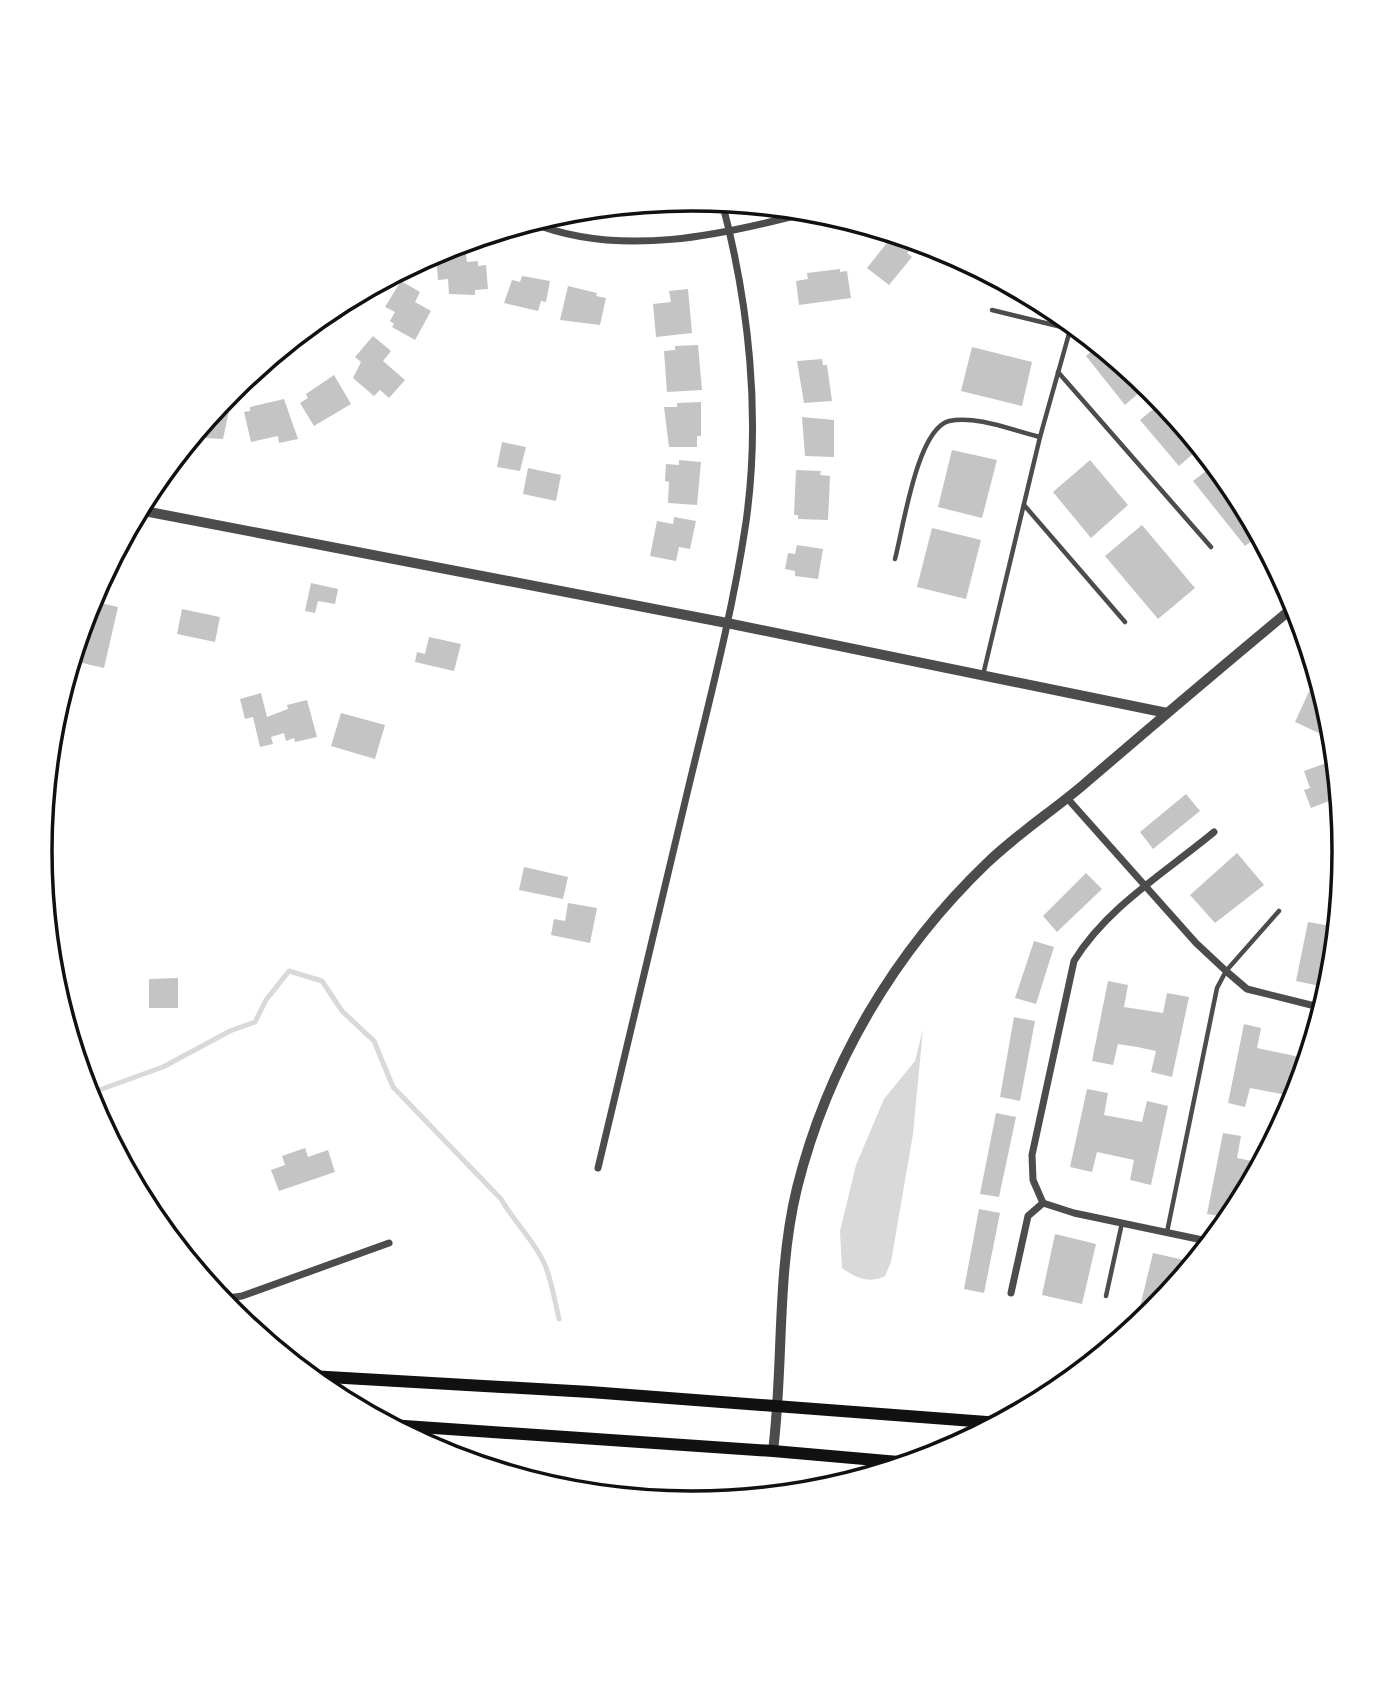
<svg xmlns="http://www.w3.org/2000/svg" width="1385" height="1702" font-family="'Source Sans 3',sans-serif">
<rect width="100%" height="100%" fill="#fff"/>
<!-- water -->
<path fill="#d9d9d9" d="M923 1029 913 1134 891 1262 885 1276C869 1284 856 1278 842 1268L840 1231 856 1165 884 1099 915 1061Z"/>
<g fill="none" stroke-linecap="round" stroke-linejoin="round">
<!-- stream -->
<path stroke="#d9d9d9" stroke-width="5" d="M88 1094 163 1067 230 1031 255 1022 266 1000 289 971 322 981 342 1011 374 1041 393 1087 501 1199C514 1222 534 1240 545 1265 552 1282 555 1302 559 1319"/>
</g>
<!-- building -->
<g fill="#c4c4c4">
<path d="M894 234 914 245 907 253 912 257 889 285 867 268Z"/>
<path d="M466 254 467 262 478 261V266L486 265 488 289 475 290V295L449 294 448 279 438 280 436 257Z"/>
<path d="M840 269V272L847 271 851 298 799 305 796 281 808 279 807 273Z"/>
<path d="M522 276 550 281 546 302 541 301 538 311 504 303 512 280 520 282Z"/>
<path d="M401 281 420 292 415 302 431 311 415 340 392 327 394 324 390 321 395 312 385 307Z"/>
<path d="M568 286 597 293 596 296 606 298 600 325 560 320Z"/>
<path d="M688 289 692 333 656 337 653 304 671 302 669 291Z"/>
<path d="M373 336 391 351 383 361 405 380 389 398 380 390 374 396 353 378 361 362 355 357Z"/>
<path d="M698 345 702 390 667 392 664 351 675 350V346Z"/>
<path d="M1099 345 1148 385 1125 405 1086 356Z"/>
<path d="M972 347 1032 362 1022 406 961 391Z"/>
<path d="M822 359 823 365H827L832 401 804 403 797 361Z"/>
<path d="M334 375 351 404 314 426 300 403 308 398 306 394Z"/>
<path d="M284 399 298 439 279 443 278 436 251 442 244 412 250 411V407Z"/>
<path d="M1163 401 1201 447 1179 466 1140 420Z"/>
<path d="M701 402V436H697V447H669L664 407H677V403Z"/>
<path d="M219 405 230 406 223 439 205 438 206 432H197Z"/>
<path d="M802 417 834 420V457L805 456Z"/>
<path d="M502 442 526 447 520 471 497 467Z"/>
<path d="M952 450 997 460 982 518 938 507Z"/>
<path d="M679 460 701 462 697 505 668 503 669 482 665 481 666 464 679 465Z"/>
<path d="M1090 460 1128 505 1091 538 1053 492Z"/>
<path d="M1215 464 1235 489 1260 535 1245 546 1193 481Z"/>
<path d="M528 468 561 475 556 501 523 494Z"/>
<path d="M796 470 821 471 820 475 830 476 828 520 798 519V515H794Z"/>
<path d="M674 517 696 521 690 549 679 547 676 561 650 556 657 521 673 524Z"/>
<path d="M1142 525 1195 588 1158 619 1105 556Z"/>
<path d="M932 528 981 540 966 599 917 587Z"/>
<path d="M797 545 823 549 818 579 795 576V571L785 569 788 553 795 554Z"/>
<path d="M311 583 338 589 335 604 318 601 315 613 305 611Z"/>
<path d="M93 601 118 607 104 668 78 662Z"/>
<path d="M182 609 220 617 215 642 177 634Z"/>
<path d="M429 637 461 644 454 671 415 662 417 652 425 654Z"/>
<path d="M1312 685 1322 690 1334 740 1295 722Z"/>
<path d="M261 693 267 717 288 709 287 705 307 700 317 737 295 742 294 738 286 741 284 733 271 737 273 744 260 747 253 717 245 719 240 699Z"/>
<path d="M341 713 385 725 375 759 331 746Z"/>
<path d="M1329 762 1338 781 1339 797 1311 808 1304 790 1310 788 1304 771Z"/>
<path d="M1186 794 1200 811 1153 849 1140 832Z"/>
<path d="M1342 828 1345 851 1344 856 1332 849Z"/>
<path d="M1237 853 1264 885 1215 923 1190 895Z"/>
<path d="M524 867 568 877 563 899 519 890Z"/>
<path d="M1086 873 1102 889 1057 932 1043 916Z"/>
<path d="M568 903 597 908 590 943 551 935 554 919 565 921Z"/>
<path d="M1308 922 1337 927 1329 988 1296 981Z"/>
<path d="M1034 941 1054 947 1036 1004 1015 998Z"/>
<path d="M178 978V1008H149V979Z"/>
<path d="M1108 981 1128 985 1124 1007 1163 1013 1167 993 1189 997 1172 1077 1151 1072 1156 1051 1137 1047 1118 1044 1113 1065 1092 1061Z"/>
<path d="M1014 1017 1035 1021 1020 1101 1000 1097Z"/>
<path d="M1244 1024 1261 1028 1257 1048 1300 1057 1304 1037 1314 1039 1289 1112 1292 1096 1250 1088 1245 1107 1228 1103Z"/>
<path d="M1087 1089 1108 1093 1104 1115 1142 1122 1147 1101 1168 1106 1151 1185 1130 1180 1134 1160 1097 1152 1092 1172 1070 1167Z"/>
<path d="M996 1113 1016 1117 999 1197 980 1194Z"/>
<path d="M1223 1133 1241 1136 1237 1158 1262 1163 1242 1199 1229 1196 1225 1217 1207 1214Z"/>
<path d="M305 1148 308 1157 328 1150 335 1172 279 1191 271 1170 285 1165 282 1156Z"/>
<path d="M979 1209 1000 1213 984 1293 964 1289Z"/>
<path d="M1055 1234 1096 1244 1082 1304 1042 1295Z"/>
<path d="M1153 1253 1193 1262 1148 1317 1138 1315Z"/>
</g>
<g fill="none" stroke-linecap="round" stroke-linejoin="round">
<!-- service -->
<g stroke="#4c4c4c" stroke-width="4.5">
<path d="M992 310 1070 329"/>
<path d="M1058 372 1211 547"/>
<path d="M1024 505 1125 622"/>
<path d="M895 559C903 529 917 429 949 421 977 415 1014 431 1040 437"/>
<path d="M983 675 1040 437 1072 323"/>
<path d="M1167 1232 1217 988 1226 971 1279 911"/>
<path d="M1106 1296 1122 1223"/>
</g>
<!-- minor -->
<g stroke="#4c4c4c" stroke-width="7">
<path d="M530 222C619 259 724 235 813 211"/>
<path d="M1067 798 1196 943 1226 971 1247 989 1323 1008"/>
<path d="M598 1168C627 1046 656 924 685 802 707 709 732 617 746 522 761 416 749 304 722 202"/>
<path d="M1043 1203 1074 1213 1212 1242"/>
<path d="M1011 1293 1028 1216 1043 1203 1033 1180 1032 1155 1074 961C1107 907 1166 872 1214 832"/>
<path d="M221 1299 242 1296 389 1243"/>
</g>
<!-- tertiary -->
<g stroke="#4c4c4c" stroke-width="10">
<path d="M139 510 727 623 1167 713"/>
<path d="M773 1451C784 1363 776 1274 797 1188 828 1064 895 951 987 863 1016 835 1051 812 1082 786 1153 725 1224 665 1296 605"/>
</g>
<!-- primary -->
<g stroke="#111" stroke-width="12">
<path d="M310 1376 590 1392 1000 1423"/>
<path d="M390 1425 773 1451 910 1463"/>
</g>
</g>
<!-- crop -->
<path d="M0 0H1385V1702H0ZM52 851a640 640 0 1 1 1280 0a640 640 0 1 1-1280 0Z" fill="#fff" fill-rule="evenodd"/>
<path fill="none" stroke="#111" stroke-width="3.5" d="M52 851a640 640 0 1 1 1280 0a640 640 0 1 1-1280 0Z"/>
</svg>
